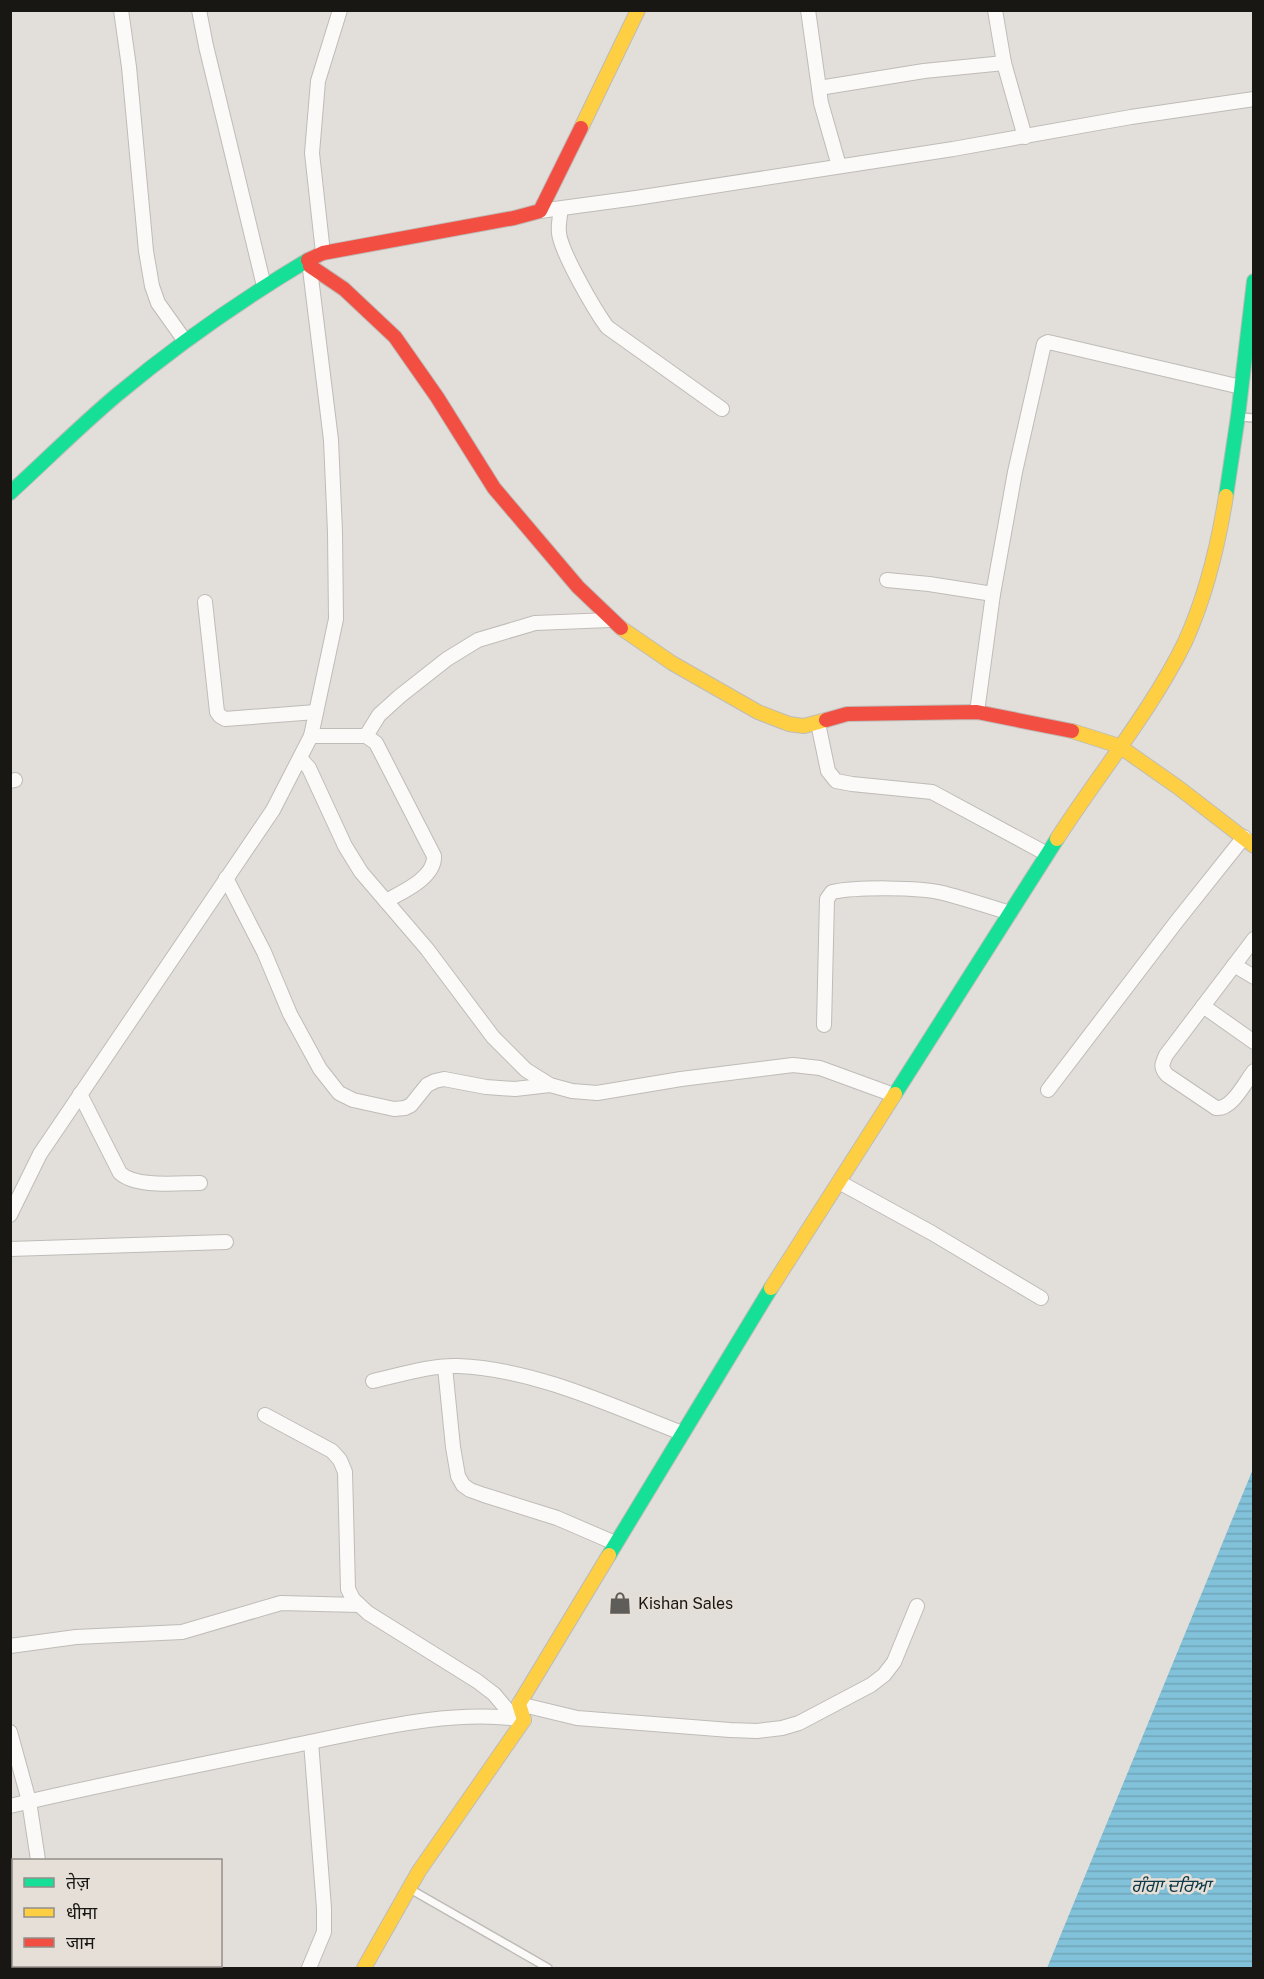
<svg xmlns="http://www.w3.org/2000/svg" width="1264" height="1979" font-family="'Public Sans','Noto Sans Devanagari','Noto Sans Gurmukhi',sans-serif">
<defs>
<pattern id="water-rules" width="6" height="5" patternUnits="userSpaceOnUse" patternTransform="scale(1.5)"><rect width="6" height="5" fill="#81c1d9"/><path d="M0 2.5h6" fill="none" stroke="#6fa5b9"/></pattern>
</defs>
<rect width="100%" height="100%" fill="#e2dfda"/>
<!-- water -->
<path fill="url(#water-rules)" d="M1253 1469V1968H1047Z"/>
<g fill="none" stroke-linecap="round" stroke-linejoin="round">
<!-- lane casing -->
<g stroke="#bfbcb8" stroke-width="10">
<g id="lane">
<path d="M1240 417 1254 418"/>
<path d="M410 1889 548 1968"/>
</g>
</g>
<!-- street casing -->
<g stroke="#bfbcb8" stroke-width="16">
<g id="street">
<path d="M121 10 129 67 146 251 152 286 158 303 185 341"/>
<path d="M199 10 206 46 264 286"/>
<path d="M808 10 821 103 839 166"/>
<path d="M995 10 1004 63 1025 137"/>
<path d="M819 88 924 71 1004 63"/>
<path d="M561 209C560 216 558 225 559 233 561 252 594 309 607 327L722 409"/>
<path d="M540 211 636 198 953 149 1131 117 1254 99"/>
<path d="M323 253 312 153 318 81 340 10"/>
<path d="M887 580 929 584 993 594"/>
<path d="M205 602 217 712 220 716 225 719 316 712"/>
<path d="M977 712 993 594 1015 472 1044 344 1048 342 1057 344 1241 387"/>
<path d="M818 723 828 771 836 781 852 784 932 792 1047 854"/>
<path d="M311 736H366L376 743 434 856C435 878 402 892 386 901"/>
<path d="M366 736 379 715 400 696 447 659 478 640 535 623 610 620"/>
<path d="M300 758 309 768 345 846 361 872 427 949 493 1037 526 1070 550 1085 572 1091 597 1093 681 1079 793 1065 820 1068 894 1095"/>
<path d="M10 781 15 780"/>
<path d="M226 878 264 952 290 1014 320 1069 339 1093 353 1100 394 1109 405 1108 411 1105 427 1085 435 1081 444 1079 486 1087 515 1089 550 1085"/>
<path d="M1254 939 1166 1055C1162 1064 1160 1067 1167 1075L1216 1108C1232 1110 1245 1082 1254 1071"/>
<path d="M1234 965 1254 977"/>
<path d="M1203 1006 1254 1042"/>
<path d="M824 1025 827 899 832 892C857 887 918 887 943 893 966 899 988 906 1010 913"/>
<path d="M1048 1090 1177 921 1244 837"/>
<path d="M80 1094 120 1173C136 1188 178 1183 200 1183"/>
<path d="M839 1182 932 1233 1041 1298"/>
<path d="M10 1215 40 1154 273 810 311 736 336 619 335 532 331 440 309 261"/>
<path d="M10 1249 226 1242"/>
<path d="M445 1367 453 1447 458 1476 463 1485 470 1490 484 1495 557 1518 615 1543"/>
<path d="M373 1381C400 1375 430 1365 458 1366 535 1369 612 1406 682 1433"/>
<path d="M265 1415 332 1451 340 1460 345 1472 348 1589 353 1599 368 1613 477 1681 494 1694 515 1719"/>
<path d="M10 1646 76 1637 182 1632 281 1603 359 1605"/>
<path d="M519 1704 577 1718 730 1730 757 1731 782 1728 799 1723 871 1685 884 1675 894 1662 917 1606"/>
<path d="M10 1732 29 1801 38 1860"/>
<path d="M10 1806C102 1784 194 1766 286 1747 358 1733 451 1707 524 1720"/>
<path d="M66 1966 67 1968"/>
<path d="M309 1968 324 1932V1908L311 1742"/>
</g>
</g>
<!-- fast casing -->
<g stroke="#bfbcb8" stroke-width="16">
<g id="fast">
<path d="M10 493C46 460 81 425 118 394 178 344 241 300 308 260"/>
<path d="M1226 496 1238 416 1254 281"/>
<path d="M895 1094 1057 839"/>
<path d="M609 1555 771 1288"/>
</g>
</g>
<!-- slow casing -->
<g stroke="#bfbcb8" stroke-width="16">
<g id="slow">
<path d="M581 128 638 10"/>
<path d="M621 628 672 663 758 712 789 724 804 726 826 720"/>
<path d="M1072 731 1119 746 1179 788 1254 846"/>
<path d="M1057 839C1098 775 1152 710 1185 642 1206 596 1218 546 1226 496"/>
<path d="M771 1288 895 1094"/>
<path d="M364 1968 419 1871 524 1720 519 1704 609 1555"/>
</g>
</g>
<!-- jam casing -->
<g stroke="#bfbcb8" stroke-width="16">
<g id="jam">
<path d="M308 260 323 253 514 218 540 211 581 128"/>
<path d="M310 266 344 289 395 337 437 397 494 488 578 587 621 628"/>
<path d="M826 720 847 714 977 712 1072 731"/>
</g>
</g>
<!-- lane -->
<use href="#lane" stroke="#fbfaf9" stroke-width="7"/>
<!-- street -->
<use href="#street" stroke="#fbfaf9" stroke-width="14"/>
<!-- fast -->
<use href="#fast" stroke="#16e098" stroke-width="14"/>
<!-- slow -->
<use href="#slow" stroke="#ffcf43" stroke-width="14"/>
<!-- jam -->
<use href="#jam" stroke="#f24e42" stroke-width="14"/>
</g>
<!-- icons -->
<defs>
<g id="shop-bare" transform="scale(1.8)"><path d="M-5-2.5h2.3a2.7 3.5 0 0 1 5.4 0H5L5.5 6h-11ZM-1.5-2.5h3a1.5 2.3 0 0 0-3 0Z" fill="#5f5d59" stroke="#e6dfd7" stroke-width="2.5" paint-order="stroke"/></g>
</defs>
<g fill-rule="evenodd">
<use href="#shop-bare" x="620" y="1603"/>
</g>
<g text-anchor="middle" stroke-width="5" stroke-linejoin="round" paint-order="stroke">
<!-- poi labels -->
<g font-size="16" fill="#191714" stroke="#e6dfd7" text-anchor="start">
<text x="638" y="1609">Kishan Sales</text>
</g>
<!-- water labels -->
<g font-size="18" font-style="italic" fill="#0e3948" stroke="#e6dfd7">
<text x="1171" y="1892">ਗੰਗਾ ਦਰਿਆ</text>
</g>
</g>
<!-- border -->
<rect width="1264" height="1979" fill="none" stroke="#191714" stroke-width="24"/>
<!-- legend -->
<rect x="12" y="1859" width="210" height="108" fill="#e6dfd7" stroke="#948f89" stroke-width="1.5"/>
<rect x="24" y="1878" width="30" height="9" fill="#16e098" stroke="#948f89" stroke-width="1.5"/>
<text x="66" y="1889" font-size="18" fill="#191714">तेज़</text>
<rect x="24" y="1908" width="30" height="9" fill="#ffcf43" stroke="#948f89" stroke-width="1.5"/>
<text x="66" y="1919" font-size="18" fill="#191714">धीमा</text>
<rect x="24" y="1938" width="30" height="9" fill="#f24e42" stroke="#948f89" stroke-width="1.5"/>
<text x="66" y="1949" font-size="18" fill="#191714">जाम</text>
</svg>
